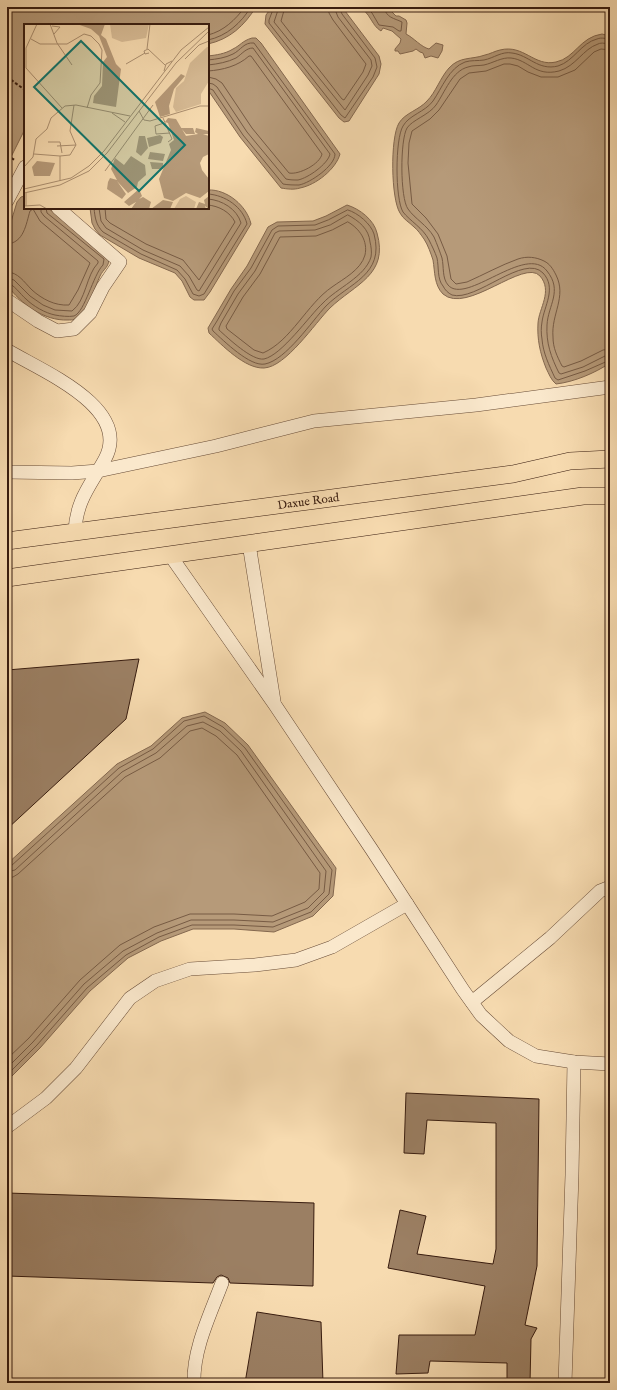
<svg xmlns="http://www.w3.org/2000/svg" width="617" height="1390" font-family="'IM FELL English',serif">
<rect width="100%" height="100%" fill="#f7dbb0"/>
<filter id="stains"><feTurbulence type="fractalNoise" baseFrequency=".005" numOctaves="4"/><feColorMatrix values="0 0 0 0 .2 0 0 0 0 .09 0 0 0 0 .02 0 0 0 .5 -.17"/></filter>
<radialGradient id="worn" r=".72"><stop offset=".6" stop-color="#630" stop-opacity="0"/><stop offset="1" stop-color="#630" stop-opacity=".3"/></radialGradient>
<!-- water -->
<g fill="#b69a79" stroke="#84684f">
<path d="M7 7H256C244 26 230 39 208 44V25H25V129L7 165Z"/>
<path d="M272 7H342L379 56 381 64 379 74 349 121 344 122 339 118 265 24 266 15Z"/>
<path d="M361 7H387L396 16H399L406 20 407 23 406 34C414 38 421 47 429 49L436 43 443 45 442 51 438 58 431 56 425 58 423 53 420 52 416 49 413 51 400 54 398 51H395V49L400 43 401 39 392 31 383 28 381 31C375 27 374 24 370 18 368 14 364 11 361 7Z"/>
<path d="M602 34 610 36V363C595 373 574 382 556 384 551 380 549 374 546 368 540 353 537 339 538 323 539 308 553 291 540 276 524 258 467 315 443 294 434 285 435 272 433 260 431 254 428 245 424 239 421 235 418 230 414 227 409 222 403 219 400 213 391 199 390 138 399 123 405 113 419 110 427 101 436 92 440 78 449 68 460 56 471 60 485 55 490 54 495 51 500 50 524 44 534 67 556 62 575 58 580 37 602 34Z"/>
<path d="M252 38H256L261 43 340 154C336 169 316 185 300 188 294 190 287 189 281 188L240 137 208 90V56C216 55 225 54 233 49 241 45 242 41 252 38Z"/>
<path d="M208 190C227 189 247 206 251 224L210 292 204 300H194L190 297 182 281 175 273 139 258 100 235 95 229 92 223 90 208H208Z"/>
<path d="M25 196V208H48L108 257C111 266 103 269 100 276 95 287 89 308 79 316 75 320 73 320 68 320 44 321 21 304 7 285V235L17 202 21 197Z"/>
<path d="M347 205C360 209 374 220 377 233 389 275 355 284 330 308 315 323 286 367 264 368 245 369 222 345 209 333L208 328 231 289 247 266 268 227 277 222 313 221 326 216Z"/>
<path d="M205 712 225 723 248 745 336 868 333 896 313 916 274 932 234 929H193L161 941 128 958 90 991 40 1048 7 1081V864L117 764 151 746 182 718Z"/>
</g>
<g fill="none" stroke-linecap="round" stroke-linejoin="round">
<!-- shore -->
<g stroke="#775b44" stroke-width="1">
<path d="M274 7 269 20V23L341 115 345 118 373 77 377 67 375 58 342 14 339 7"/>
<path d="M279 7 274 22 345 110 368 75 372 66 371 60 338 17 334 7"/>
<path d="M285 7 281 21 342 99 344 100 363 72 366 64 333 20 329 13 328 7"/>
<path d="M366 7 372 13 379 25 393 27 399 31H401L402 22C394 18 386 18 384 7"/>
<path d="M208 35C224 31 235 20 245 7"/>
<path d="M610 39C606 39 602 37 597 39 581 43 574 61 558 66 538 71 529 55 512 53 502 51 494 58 484 60 478 61 471 60 465 62 449 68 442 88 433 101 425 112 409 115 403 126 395 139 395 199 403 212 410 221 423 228 429 240 432 246 435 252 437 258 439 267 437 279 443 286 445 290 448 293 452 295 476 302 524 253 543 273 557 288 544 306 542 322 541 327 541 334 542 339 543 353 549 365 555 378L558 380 585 371 610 360"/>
<path d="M208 40C227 36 241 23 251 7"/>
<path d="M610 44C606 44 602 42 598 44 583 49 576 66 559 71 535 77 529 60 511 58 502 57 493 63 484 65 479 66 473 65 468 67 452 71 445 92 436 105 429 115 412 120 407 128 400 140 400 198 408 209 415 219 427 225 434 237 437 244 440 252 442 258 444 267 442 278 448 285 466 306 526 243 547 271 563 291 548 305 547 325 546 343 551 357 559 373L561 374 583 367 605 356 610 355"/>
<path d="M610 50 601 49 594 52 575 70 558 77H541L528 72 518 66 510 64H504L486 71 469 73 460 79 439 110 430 119 412 131 409 143 408 163 412 204 426 218 438 234 447 256 451 279 456 284 467 282C483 275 501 265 518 259 527 256 536 257 544 261 550 264 553 269 556 275 567 297 551 314 553 337 553 348 557 356 562 366L564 367 581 361 603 350 610 349"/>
<path d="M208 60C217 59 225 58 233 54 241 50 244 42 254 43L335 154C335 166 310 183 299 185 294 185 288 185 283 184L243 135 213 90 208 88"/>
<path d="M208 65C218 64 228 62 236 58 242 54 246 48 253 48L330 154C328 164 308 178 298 180 294 180 290 180 286 179L247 132 217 87 213 84 208 83"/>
<path d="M208 71C223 70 238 66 249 56H251L322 154C320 164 299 175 289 173L252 128 222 83 216 79 208 77"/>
<path d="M94 208C95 218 96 225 103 232L141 254 177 270 185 279 193 294 199 296 204 294 247 224C243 207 225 195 208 194"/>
<path d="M99 208 101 221 106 228 143 250 180 266 189 276 197 290 199 291 241 223C237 209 222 200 208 199"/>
<path d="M105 208 106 219 110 223 146 244 183 260 199 280 235 222C230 212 219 206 208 205"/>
<path d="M348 210C358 213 371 224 374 234 385 275 349 283 326 306 312 321 286 360 265 364 250 367 224 341 213 331L212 329 217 321 234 291 251 268 272 230 278 226 315 225 328 220Z"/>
<path d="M348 215C359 221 369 229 370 242 371 246 372 252 371 257 365 277 337 288 323 303 309 316 282 355 264 359 252 361 228 338 219 330V328L221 323 238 294 255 271 275 233 279 231 315 230 330 225Z"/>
<path d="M348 222C360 229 368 241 365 255 361 270 343 279 332 287 307 304 291 341 263 353L254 350 227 329 226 326 243 297 260 274 280 237 316 236 332 230Z"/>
<path d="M7 244C24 243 26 224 30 211L33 209 40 221 90 263 78 290 69 305C55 306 42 299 32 290 24 282 18 272 7 272"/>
<path d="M7 278 14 280 30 296 43 305 55 310 72 311C86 301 86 275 98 263V261L44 216 41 212V208"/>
<path d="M7 283C14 284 20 294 26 299 33 306 45 313 55 315 60 316 69 317 74 316 85 312 93 275 103 265L104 259 47 213 46 208"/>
<path d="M7 867 11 866 119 768 153 749 184 721 204 716 223 727 245 748 332 870 329 894 311 912 273 927 234 925H192L159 937 126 955 87 988 37 1045 7 1075"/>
<path d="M7 872 15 870 122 772 156 753 187 726 203 722 220 731 241 751 326 871 324 892 308 908 273 922 234 920H191L157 933 123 951 84 984 33 1042 7 1068"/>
<path d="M7 878 13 877 18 874 125 777 160 758 190 731 202 728 216 736 237 755 320 873 319 889 305 902 272 916 234 914H190L154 927 120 945 80 980 29 1038 7 1059"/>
</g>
</g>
<!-- building -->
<g fill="#9b7f63" stroke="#381c0f">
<path d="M139 659 126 719 7 829V670Z"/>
<path d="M406 1093 539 1099 537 1266 525 1325 537 1328 531 1339 530 1383H507V1363L430 1361 428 1373 396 1374 399 1335H475L485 1286 388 1268 400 1210 426 1216 417 1254 493 1264 496 1249V1123L427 1120 424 1154 404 1153Z"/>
<path d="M7 1193 314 1203 313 1286 230 1283 228 1278 221 1275 217 1277 213 1283 7 1276Z"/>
<path d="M257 1312 321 1322 323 1383H245Z"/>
</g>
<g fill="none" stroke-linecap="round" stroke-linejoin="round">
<!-- minor casing -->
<g stroke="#684c37" stroke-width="14">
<g id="minor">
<path d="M7 201 25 167"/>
<path d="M7 300 38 321 57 331 74 329 90 313 103 287 120 262 58 208"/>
<path d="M7 350C39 370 133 407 105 459 91 485 76 500 75 532"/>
<path d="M7 472 72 473 98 471 216 446 314 421 476 405 610 387"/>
<path d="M249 544 274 701"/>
<path d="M170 555 275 705 372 850 463 990 481 1015 509 1041 536 1056 574 1062 610 1064"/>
<path d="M472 1002 550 938 600 891 610 887"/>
<path d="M7 1127 46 1098 76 1068 130 998 155 981 190 969 255 965 296 960 332 947 407 904"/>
<path d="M194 1383C193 1349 210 1315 222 1283"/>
<path d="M565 1383 572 1175 574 1062"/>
</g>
</g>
<!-- major casing -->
<g stroke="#381c0f" stroke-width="18">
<g id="major">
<path id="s1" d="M7 541 513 474 570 461 610 459"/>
<path d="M7 578 583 496H610"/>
</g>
</g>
<!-- path -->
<g stroke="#381c0f" stroke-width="2" stroke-dasharray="3 2" stroke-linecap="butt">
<path d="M7 77 25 90"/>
<path d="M7 156 15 160"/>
</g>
<!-- minor -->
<use href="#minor" stroke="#fae8cc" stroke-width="13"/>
<!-- major -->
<use href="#major" stroke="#f7dbb0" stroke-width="17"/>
</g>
<g text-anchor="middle" stroke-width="3" stroke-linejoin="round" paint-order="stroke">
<!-- street labels -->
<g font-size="12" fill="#381c0f" stroke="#fae8cc">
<text dy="4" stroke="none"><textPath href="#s1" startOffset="304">Daxue Road</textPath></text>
</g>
</g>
<!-- overview -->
<g transform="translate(24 24)">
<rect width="185" height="185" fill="#f7dbb0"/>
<path d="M86 0H125L122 14 98 18 88 14ZM183 23H185V57L177 70V80L152 88 149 83 152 64 160 57 166 39ZM162 172 172 178 170 185H150L156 175Z" fill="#d7bb95"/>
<path d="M53 0H81L77 11 82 15 92 40 97 45 92 83 69 79 70 72 78 62 79 38 83 33 75 12 67 5ZM157 50 161 52 150 65 145 82 146 90 136 93 131 78ZM144 94 152 95 162 112 174 110 171 108 172 104 185 107V110H179L185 112V130L179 133 176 139 178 146 185 155V167L176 174 162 169 149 177 140 174 135 155 147 126 145 120 150 116 144 99 141 98ZM157 104H169L171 110H162ZM136 111 139 113 137 119 125 123 123 114ZM115 112H121L124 124 117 132 112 128ZM126 128 141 130 139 137 124 135ZM107 132 121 141 122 151 114 158 113 163 104 169 93 157 102 170 98 175 83 165 84 158 86 154 93 156 87 145 91 134 100 141ZM13 137 31 139 26 152H10L8 143ZM126 138 139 139V145H128ZM115 165 118 172 115 175 119 173 127 178 125 185H107L112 178 105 182 100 178ZM185 172V185L181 182 182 185H172L175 178 181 180 180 176ZM139 176 149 178 146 185H127Z" fill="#b69a79"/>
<path fill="none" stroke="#ab8f70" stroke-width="1" d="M13 0 2 24V44L38 84M26 0 33 19 48 41M28 2 36 3 30 10M7 15 16 20H43L60 10 67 12 75 20 78 26 76 59 67 71 63 84M123 25 126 0M125 29 121 30 120 27 124 25 141 41M161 35 175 21 185 17M102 40 121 29M140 47 142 40 148 37M115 87 120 96 126 97 176 82H185M88 89 101 98M139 94 148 115 144 118M140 99 131 102 132 110 146 109M24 118H36L38 129M33 122 52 121M10 130 36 132V157M36 132 46 131 52 121 46 107 50 81M0 143 9 133 12 115 23 105 27 94 41 82 52 81 106 92M81 147 129 81M0 165 47 154 65 142 80 127 157 26 185 3M0 169 36 161 65 147 83 129 152 39 185 7M2 169V182M0 182 16 181 23 185"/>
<path fill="#0f766e" fill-opacity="0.15" stroke="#0f766e" stroke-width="2" d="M57 17 161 121 115 167 10 63Z"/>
<rect width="185" height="185" fill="none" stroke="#381c0f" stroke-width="2"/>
</g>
<!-- margin -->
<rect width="617" height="1390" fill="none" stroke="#f7dbb0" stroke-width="24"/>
<rect x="8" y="8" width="601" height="1374" fill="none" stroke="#381c0f" stroke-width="2"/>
<rect x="12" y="12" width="593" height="1366" fill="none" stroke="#381c0f"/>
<rect width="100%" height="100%" filter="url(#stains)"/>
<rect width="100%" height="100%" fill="url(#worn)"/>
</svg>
